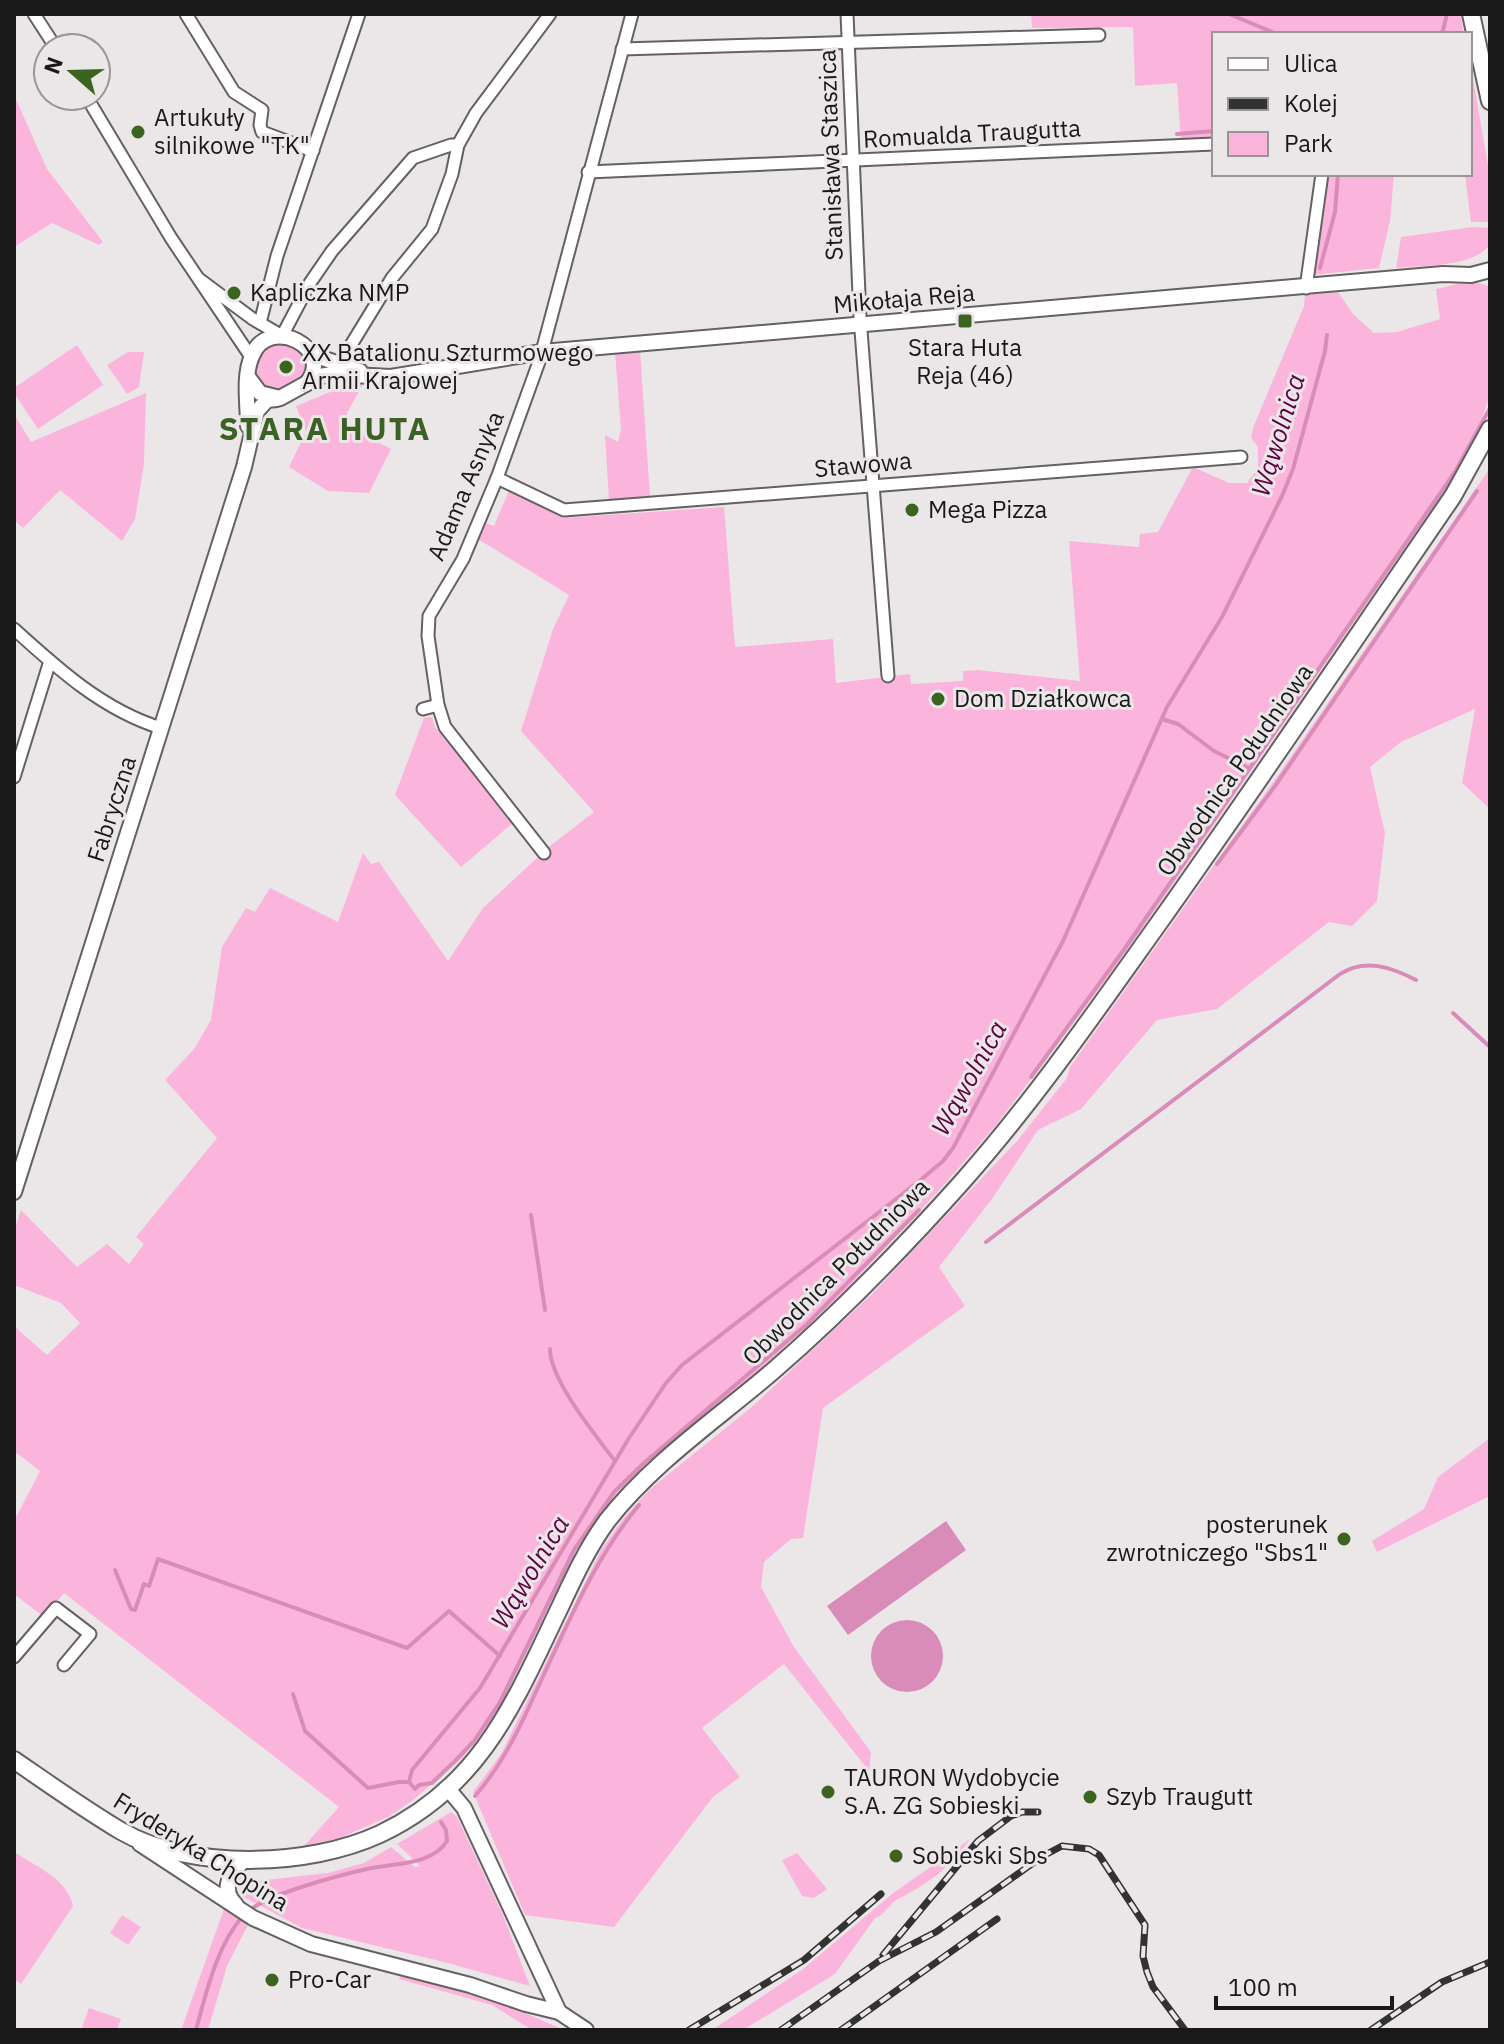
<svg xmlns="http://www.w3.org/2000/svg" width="1504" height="2044" font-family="'IBM Plex Sans',sans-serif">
<rect width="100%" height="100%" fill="#ebe7e9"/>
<!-- green -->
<g fill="#fbb5dc">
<path d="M1031 14H1460L1464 34H1214V140L1181 142 1177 83 1135 86 1133 27 1032 28Z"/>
<path d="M1470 61 1489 171 1490 222H1471L1470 216 1465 174H1470Z"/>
<path d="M14 95 47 169 103 242 99 245 52 223 14 247Z"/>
<path d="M1318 174H1394L1390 221 1379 268 1302 276Z"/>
<path d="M1473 227 1490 228V245C1471 268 1424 265 1396 268L1401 237Z"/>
<path d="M1480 283 1490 287V396L1467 458 1115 968 997 1124 943 1186 846 1290 764 1366 635 1477 601 1513 577 1549 494 1719 462 1758 412 1801 390 1816 340 1838 304 1846 339 1807 64 1593 44 1617 14 1594V1521L40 1471 14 1451V1326L47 1355 80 1323 61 1303 14 1285V1231L21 1210 77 1267 107 1244 129 1264 144 1244 136 1237 217 1138 165 1080 194 1049 211 1020 222 947 246 908 255 912 270 888 338 922 363 853 371 864 379 862 448 961 483 908 550 846 594 812 521 731 553 629 569 595 478 539 485 523 494 526 510 488 559 512 562 518 724 507 735 647 833 639 836 683 910 674 911 684 963 681V671L978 670 1080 681 1069 541 1139 547 1140 534 1158 532 1193 467 1229 483H1247L1258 468V447L1251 438 1253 428 1304 306 1305 295 1338 292 1353 314 1374 333 1397 332 1440 319 1436 289 1458 284Z"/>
<path d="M280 344C293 349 303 352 308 366L303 378 277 390 268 389 256 377C254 359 262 346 280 344Z"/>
<path d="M77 345 103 385 38 429 14 393V388Z"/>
<path d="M640 350 650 496 609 500 605 435 618 442 621 429 615 352Z"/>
<path d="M128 352H144L139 387 127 394 107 365Z"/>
<path d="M364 382 347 413 349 428 391 449 369 493 328 491 289 467 306 432 296 406 345 386Z"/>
<path d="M146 393 144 464 135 519 122 541 60 490 23 528 14 520V414L31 442Z"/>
<path d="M1490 468V809L1462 783 1475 709 1401 742 1370 767 1385 833 1377 901 1352 926 1329 922 1217 1009 1157 1020 1081 1109 1038 1130 992 1199 939 1267 965 1306 823 1408 803 1538 791 1539 764 1562 761 1587 794 1647 871 1752 869 1771 784 1664 702 1728 740 1777 713 1797 614 1927 525 1915 473 1792 501 1754 601 1550 622 1520 650 1489 753 1406 872 1294 1017 1141 1067 1078 1070 1067 1281 771Z"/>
<path d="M432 717 435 727 513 823 461 867 395 795 424 718Z"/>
<path d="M1490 1438V1496L1377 1552 1372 1541 1424 1509 1438 1477Z"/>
<path d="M451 1812 457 1817 503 1915 530 1986 448 1963 302 1928 244 1897 242 1889 248 1882 328 1873 364 1863 391 1847 415 1867 420 1866 397 1844Z"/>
<path d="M970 1839C951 1867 928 1884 898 1899 888 1904 886 1915 875 1918L835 1974 743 2030H712L803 1969 892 1894Z"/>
<path d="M14 1852C35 1866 68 1879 73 1906L21 1984 14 1979Z"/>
<path d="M797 1853 827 1889 814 1898 802 1896 782 1860Z"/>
<path d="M224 1909 248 1925 227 1966 208 2030H181Z"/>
<path d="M122 1915 141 1927 128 1945 110 1933Z"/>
<path d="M401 1975 500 2002 564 2030H532L492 2005 399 1979Z"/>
<path d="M89 2008 121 2019 117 2030H81Z"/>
</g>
<!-- water -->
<g fill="#da8cb8">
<path d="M946 1521 966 1550 848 1635 827 1606Z"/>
<circle cx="907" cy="1656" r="36"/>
</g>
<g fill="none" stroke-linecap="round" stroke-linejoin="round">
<!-- stream -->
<g stroke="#da8cb8" stroke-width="4">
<path d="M1229 14 1277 34"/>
<path d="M1442 34 1447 14"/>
<path d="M1177 134 1214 131"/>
<path d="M1320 268 1335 212 1338 174"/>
<path d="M1162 719 1178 724 1214 751 1248 768"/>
<path d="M1217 864 1275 786 1477 491"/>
<path d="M1453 1013 1490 1047"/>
<path d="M1031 1077 1123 951 1455 472 1490 408"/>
<path d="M919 1210 806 1325 645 1462 614 1492 574 1550 500 1702 474 1741 454 1762 432 1783 419 1785 415 1789 409 1782 412 1770 480 1688 629 1438 666 1383 682 1365 923 1178 943 1161 953 1148 1063 941 1167 707 1222 617 1282 496 1293 469 1325 351 1327 335"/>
<path d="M531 1215 545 1310"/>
<path d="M986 1242 1340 974C1365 958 1391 967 1416 980"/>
<path d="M550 1349C550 1380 596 1436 615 1461"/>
<path d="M115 1570 131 1609 135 1610 144 1584 149 1586 158 1559 407 1648 449 1611 500 1656"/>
<path d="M293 1694 305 1731 368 1788 399 1782H409"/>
<path d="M475 1796C504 1763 522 1723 540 1683 569 1621 595 1558 639 1505"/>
<path d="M250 1910C269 1894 340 1875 367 1869 391 1863 432 1866 447 1841L446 1830 441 1822"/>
<path d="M196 2030C206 1993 217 1945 243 1916"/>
</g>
<!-- minor casing -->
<g stroke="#656163" stroke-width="15">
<g id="minor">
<path d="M34 14 56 48"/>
<path d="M186 14 234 92 262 110 260 125 262 132 313 151"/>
<path d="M847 14 860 318 888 676"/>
<path d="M622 49 1099 35"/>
<path d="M86 96 171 238 251 357"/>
<path d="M588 172 1214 144"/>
<path d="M199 279 253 319 282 336 310 283 332 251 413 158 451 145H458"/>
<path d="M1306 288 1322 174"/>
<path d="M260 323 277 256 359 14"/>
<path d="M340 363 392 278 432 229 452 174 458 145 476 113 550 14"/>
<path d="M497 478 564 510 1241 457"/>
<path d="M14 629C58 669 103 710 161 728"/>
<path d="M423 709 438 705"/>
<path d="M14 777 50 661"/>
<path d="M544 853 445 727 438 705 428 636 429 616 463 559 497 478 540 359 632 14"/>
<path d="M14 1657 56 1608 90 1634 64 1665"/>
</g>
</g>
<!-- tertiary casing -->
<g stroke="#656163" stroke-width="18">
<g id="tertiary">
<path d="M310 350 319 357 360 371"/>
<path d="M248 377 260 393 280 398 320 376 332 374 391 377 542 352 1443 274 1471 275 1490 270"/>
<path d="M248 426C248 404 243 376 252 356 268 314 337 348 306 384"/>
<path d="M14 1192 244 467 257 411 267 400 277 399"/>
<path d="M449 1790 464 1808 559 2012 586 2030"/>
<path d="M140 1844 253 1918 311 1944 470 1985 526 2004 559 2012"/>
<path d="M236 1905C219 1888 231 1873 245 1859"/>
</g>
</g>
<!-- secondary casing -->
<g stroke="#656163" stroke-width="20">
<g id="secondary">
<path d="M1471 14 1490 101"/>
<path d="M14 1760C49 1784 84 1809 121 1831 190 1871 309 1867 380 1834 482 1786 515 1701 561 1605 574 1577 588 1547 607 1521 652 1463 717 1419 773 1371 840 1313 903 1248 962 1182 1033 1102 1094 1014 1156 927 1257 785 1354 640 1453 496L1490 429"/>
</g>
</g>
<!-- minor -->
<use href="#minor" stroke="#fff" stroke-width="11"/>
<!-- tertiary -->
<use href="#tertiary" stroke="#fff" stroke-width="14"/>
<!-- secondary -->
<use href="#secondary" stroke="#fff" stroke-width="16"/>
<!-- rail casing -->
<g stroke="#333233" stroke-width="7">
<g id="rail">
<path d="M883 1955 978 1841 1011 1816 1022 1812H1038"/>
<path d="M689 2030 804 1960 881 1894"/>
<path d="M781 2030 879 1961 936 1932 1043 1856 1062 1846 1089 1849 1099 1855 1145 1925 1143 1956 1147 1972 1153 1987 1185 2030"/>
<path d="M841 2030 997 1919"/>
<path d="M1371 2030 1442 1982 1490 1962"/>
</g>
</g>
<!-- rail -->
<use href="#rail" stroke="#ebe7e9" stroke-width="4" stroke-dasharray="12" stroke-linecap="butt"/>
</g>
<!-- markers -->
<g fill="#3b6420" stroke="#ebe7e9" stroke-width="3">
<circle cx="138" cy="132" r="8"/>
<circle cx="234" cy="293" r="8"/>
<rect x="957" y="313" width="16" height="16" rx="4"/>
<circle cx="286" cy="367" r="8"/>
<circle cx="912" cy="510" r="8"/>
<circle cx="938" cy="699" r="8"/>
<circle cx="1344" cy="1539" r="8"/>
<circle cx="828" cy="1792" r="8"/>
<circle cx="1090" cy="1797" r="8"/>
<circle cx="896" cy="1856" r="8"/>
<circle cx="272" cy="1980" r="8"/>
</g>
<g text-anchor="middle" stroke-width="6" stroke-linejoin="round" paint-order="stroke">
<!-- poi labels -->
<g font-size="24" fill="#1a191a" stroke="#ebe7e9" text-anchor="start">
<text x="154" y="126">Artukuły<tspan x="154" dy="28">silnikowe "TK"</tspan></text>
<text x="250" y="301">Kapliczka NMP</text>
<text x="965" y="356" text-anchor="middle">Stara Huta<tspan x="965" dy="28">Reja (46)</tspan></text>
<text x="302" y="361">XX Batalionu Szturmowego<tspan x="302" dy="28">Armii Krajowej</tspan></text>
<text x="928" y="518">Mega Pizza</text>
<text x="954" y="707">Dom Działkowca</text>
<text x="1328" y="1533" text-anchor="end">posterunek<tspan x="1328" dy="28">zwrotniczego "Sbs1"</tspan></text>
<text x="844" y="1786">TAURON Wydobycie<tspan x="844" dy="28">S.A. ZG Sobieski</tspan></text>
<text x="1106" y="1805">Szyb Traugutt</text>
<text x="912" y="1864">Sobieski Sbs</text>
<text x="288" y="1988">Pro-Car</text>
</g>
<!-- street labels -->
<g font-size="24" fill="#1a191a" stroke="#ebe7e9">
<text transform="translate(972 134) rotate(-3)" y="8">Romualda Traugutta</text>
<text transform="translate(831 155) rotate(-92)" y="8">Stanisława Staszica</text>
<text transform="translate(904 299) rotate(-5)" y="8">Mikołaja Reja</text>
<text transform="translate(863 465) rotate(-5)" y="8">Stawowa</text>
<text transform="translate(466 486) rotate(-67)" y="8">Adama Asnyka</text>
<text transform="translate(1235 770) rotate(-55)" y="8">Obwodnica Południowa</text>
<text transform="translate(112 809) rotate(-72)" y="8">Fabryczna</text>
<text transform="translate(836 1272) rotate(-45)" y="8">Obwodnica Południowa</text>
<text transform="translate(201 1852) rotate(32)" y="8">Fryderyka Chopina</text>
</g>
<!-- water labels -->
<g font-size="26" font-style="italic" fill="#600044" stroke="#ebe7e9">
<text transform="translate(1278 435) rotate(-73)" y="9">Wąwolnica</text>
<text transform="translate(969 1078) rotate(-61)" y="9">Wąwolnica</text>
<text transform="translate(530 1572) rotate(-59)" y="9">Wąwolnica</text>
</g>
<!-- district labels -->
<g font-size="32" font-weight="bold" letter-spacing="2" fill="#3b6124" stroke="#ebe7e9">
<text x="325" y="440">STARA HUTA</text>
</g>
</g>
<!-- border -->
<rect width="1504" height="2044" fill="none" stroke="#1a191a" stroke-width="32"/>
<!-- legend -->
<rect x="1212" y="32" width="260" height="144" fill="#ebe7e9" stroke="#979596" stroke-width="2"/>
<rect x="1228" y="58" width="40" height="12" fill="#ffffff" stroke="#979596" stroke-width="2"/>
<text x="1284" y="72" font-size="24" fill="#1a191a">Ulica</text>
<rect x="1228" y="98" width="40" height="12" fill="#333233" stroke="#979596" stroke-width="2"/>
<text x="1284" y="112" font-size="24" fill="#1a191a">Kolej</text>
<rect x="1228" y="132" width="40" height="24" fill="#fbb5dc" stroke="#979596" stroke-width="2"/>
<text x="1284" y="152" font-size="24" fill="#1a191a">Park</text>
<!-- north arrow -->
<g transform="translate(72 72) rotate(290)"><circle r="38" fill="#ebe7e9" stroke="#979596" stroke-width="2"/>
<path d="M0-6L14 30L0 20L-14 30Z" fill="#3b6420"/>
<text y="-12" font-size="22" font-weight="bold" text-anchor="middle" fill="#1a191a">N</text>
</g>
<!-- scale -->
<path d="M1216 1996v12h176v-12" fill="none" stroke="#1a191a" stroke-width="4"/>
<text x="1228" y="1996" font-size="24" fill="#1a191a" stroke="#ebe7e9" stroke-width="6" paint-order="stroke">100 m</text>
</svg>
